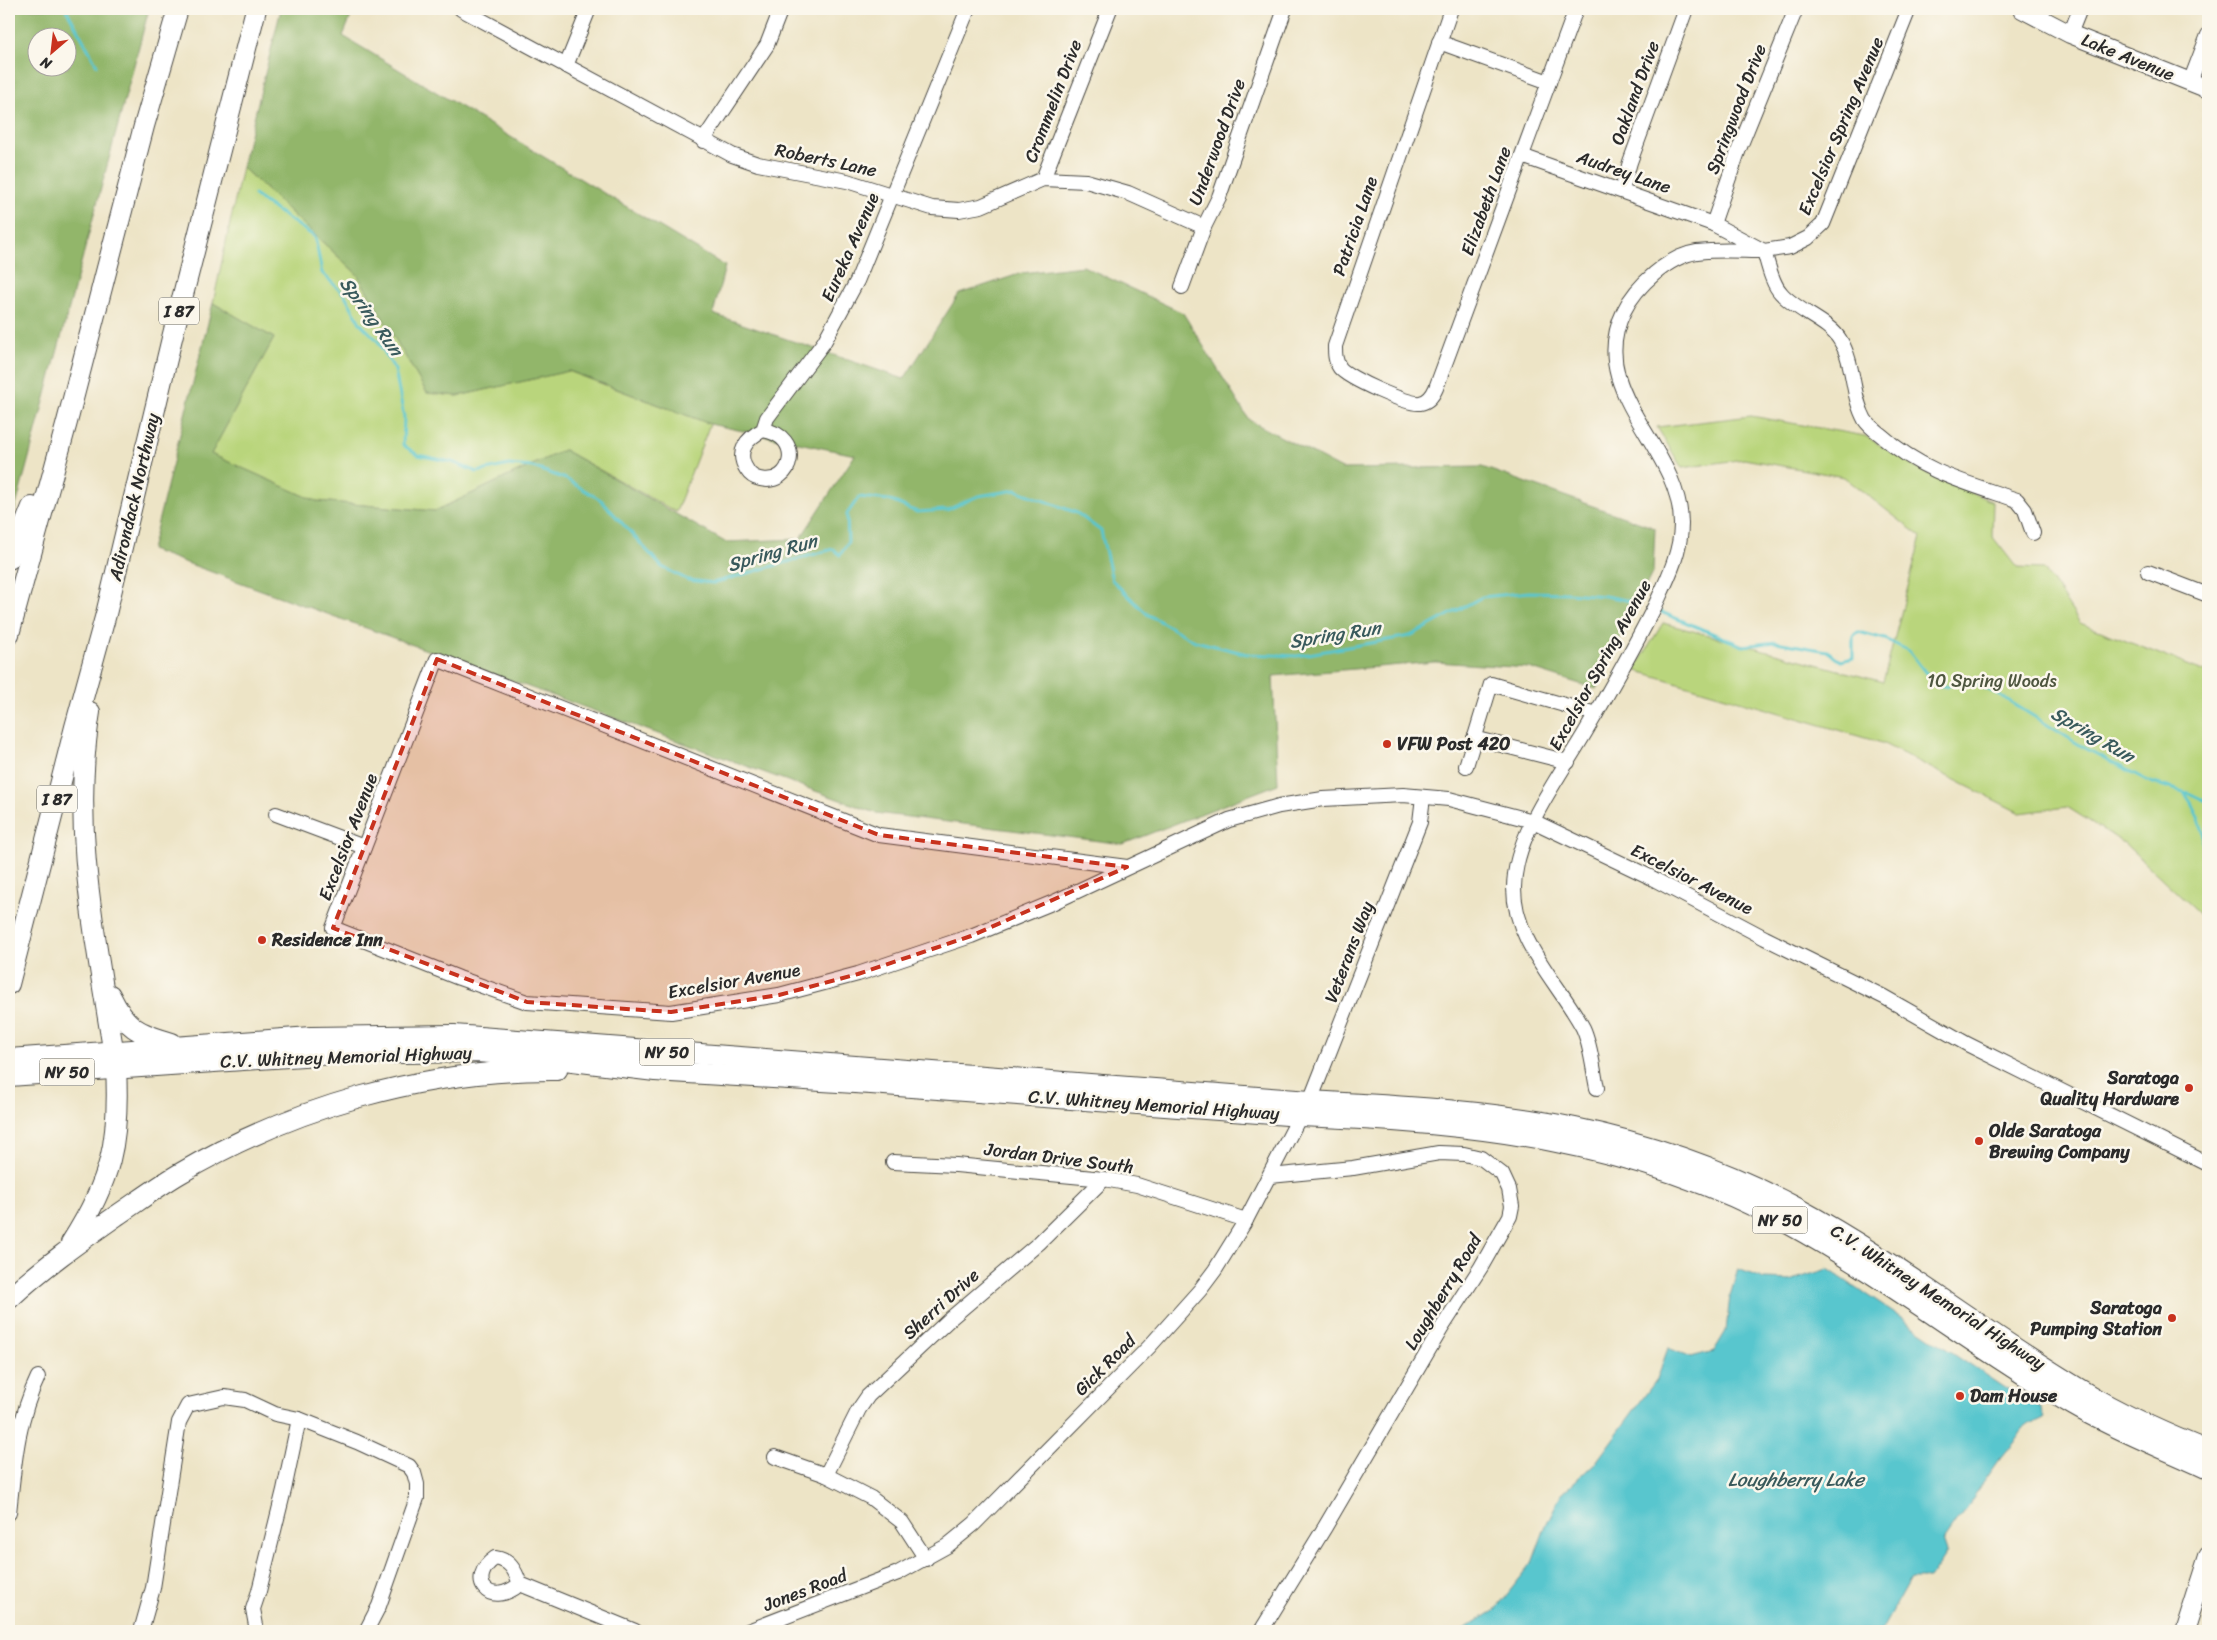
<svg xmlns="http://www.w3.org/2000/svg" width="2217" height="1640" font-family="Sriracha,sans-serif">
<rect width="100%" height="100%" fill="#fbf7ec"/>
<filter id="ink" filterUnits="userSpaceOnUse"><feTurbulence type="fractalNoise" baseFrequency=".02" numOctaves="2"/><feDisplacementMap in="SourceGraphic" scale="10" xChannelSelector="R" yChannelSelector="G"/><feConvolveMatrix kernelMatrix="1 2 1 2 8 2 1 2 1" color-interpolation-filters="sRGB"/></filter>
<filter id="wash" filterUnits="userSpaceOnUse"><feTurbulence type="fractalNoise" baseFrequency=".0096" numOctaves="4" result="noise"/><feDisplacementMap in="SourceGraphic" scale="20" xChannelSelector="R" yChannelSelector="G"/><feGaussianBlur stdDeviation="1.12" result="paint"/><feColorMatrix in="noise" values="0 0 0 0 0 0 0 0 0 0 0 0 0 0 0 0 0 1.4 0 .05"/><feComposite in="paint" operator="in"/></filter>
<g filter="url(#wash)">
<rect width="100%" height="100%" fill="#ede4c6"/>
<!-- green -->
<g fill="#b9d57b" stroke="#728053">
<path d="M242 167 357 274 427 393 458 396 568 371 710 424 676 512 564 450 435 511 316 501 211 454 274 338 213 303Z"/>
<path d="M1751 416 1865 436 1924 472 1993 502 1992 536 2017 568 2044 569 2080 623 2208 673V922L2124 843 2067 807 2020 813 1882 743 1634 670 1663 623 1883 682 1921 537 1844 477 1744 459 1682 468 1657 427Z"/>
</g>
<!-- forest -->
<g fill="#92b66b" stroke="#5e704b" fill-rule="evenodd">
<path d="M9 9H149L12 521 9 526ZM38 38H68V68H38Z"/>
<path d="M281 9H354L343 36 725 266 713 314 904 379 959 294 1022 273 1083 266 1183 313 1249 420 1342 469 1482 467 1655 528 1653 571 1596 689 1529 668 1435 662 1273 676 1278 784 1123 844 876 813 151 550 213 303 274 338 211 454 316 501 435 511 564 450 725 542 800 539 855 455 710 424 569 371 458 396 427 393 357 274 242 167Z"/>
</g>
<!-- water -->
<path fill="#59c6ce" stroke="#42787c" d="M1738 1269 1764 1279 1792 1280 1828 1269 2004 1387 2039 1407 2044 1418 2027 1426 2000 1459 1944 1539 1948 1551 1928 1579H1910L1881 1631H1461L1494 1611 1532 1563 1546 1525 1561 1494 1596 1462 1657 1379 1668 1348 1691 1357 1714 1351 1726 1331 1730 1296Z"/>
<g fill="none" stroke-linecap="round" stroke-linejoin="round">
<!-- stream -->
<g stroke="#59c6ce" stroke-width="3">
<path d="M66 9 97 65"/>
<path d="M254 195 315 237 322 273 345 295 360 323 377 340 395 370 404 417 403 445 418 455 452 462 477 472 509 465 533 467 566 479 601 500 662 567 688 580 713 583 833 549 840 555 848 542 847 514 859 497 889 500 917 512 947 510 978 496 1016 490 1077 513 1101 531 1112 580 1147 614 1195 641 1247 654 1297 656 1410 636 1482 597 1529 592 1569 593 1605 596 1636 602"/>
<path d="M1661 612 1743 646 1776 642 1827 651 1841 661 1853 658V636L1858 632 1885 639 1909 651 1925 672 1941 686 1976 684 2001 696 2083 747 2150 782 2191 794 2208 802"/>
<path d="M2185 793C2195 810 2204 824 2203 845"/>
</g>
</g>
</g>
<g filter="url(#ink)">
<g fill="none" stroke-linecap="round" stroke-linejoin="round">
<!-- minor casing -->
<g stroke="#484742" stroke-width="16">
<g id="minor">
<path d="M461 9 732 155 758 164 847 181 932 208 959 210 981 206 1043 179 1086 181 1128 193 1204 227"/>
<path d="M1451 9 1335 346C1335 354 1335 361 1340 368 1348 378 1407 405 1420 403 1428 402 1433 395 1436 388L1576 9"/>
<path d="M2070 34 2080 9"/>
<path d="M1439 42 1549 82"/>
<path d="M566 66 589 9"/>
<path d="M2190 82 2208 35"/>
<path d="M703 141 767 45 781 9"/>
<path d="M1522 156 1713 224 1764 251 1790 247 1808 238 1823 224 1909 9"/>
<path d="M1043 179 1110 9"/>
<path d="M1622 190 1630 162 1686 9"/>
<path d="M1713 224 1739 149 1796 9"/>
<path d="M1182 287 1204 227 1219 197 1285 9"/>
<path d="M763 430C805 436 793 487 760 479 755 478 750 475 747 470 735 452 747 438 763 430L767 418 824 342 857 281 968 9"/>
<path d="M2148 572 2208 595"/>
<path d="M1474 738 1568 762"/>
<path d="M1466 766 1491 684 1596 714"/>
<path d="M276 814 364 847"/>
<path d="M1127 867 879 835 437 659 333 928 459 978 527 1002 671 1012 779 995 858 974 971 936 1054 902 1229 820 1279 806 1323 799 1403 795 1449 799 1533 821 1648 876 1765 938 1884 997 1967 1044 2208 1164"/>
<path d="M1597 1088C1593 1069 1591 1045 1583 1028 1559 983 1514 942 1514 888 1514 835 1560 776 1586 731 1610 690 1633 649 1655 606 1667 580 1681 553 1681 524 1681 446 1584 393 1624 311 1636 286 1669 256 1697 252 1719 249 1742 251 1764 251 1768 264 1772 284 1781 293 1796 311 1829 321 1840 340 1855 364 1851 395 1865 420 1869 426 1876 431 1881 435 1922 472 1967 483 2017 500L2025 510 2033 533"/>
<path d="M893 1162 956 1165 1104 1179 1137 1185 1246 1220"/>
<path d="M775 1457 826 1475 871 1498 902 1522 926 1559"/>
<path d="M826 1475 859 1409 868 1396 951 1318 1039 1243 1104 1179"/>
<path d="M9 1513C14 1466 17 1420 38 1377"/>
<path d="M495 1558C510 1560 515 1570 520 1584 488 1610 466 1578 495 1558Z"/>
<path d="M520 1584 635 1631"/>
<path d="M141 1631 153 1588 179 1422 188 1405 224 1397 245 1400 275 1414 299 1419 357 1442 409 1466 414 1473 417 1484V1498L379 1606 366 1631"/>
<path d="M257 1631 253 1609 259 1591 284 1490 299 1419"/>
<path d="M748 1631 898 1573 947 1546 974 1524 1149 1347 1200 1290 1215 1270 1246 1220 1300 1116 1310 1101 1420 822 1423 797"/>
<path d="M1261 1631 1325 1527 1441 1329 1481 1267 1510 1216 1512 1206 1509 1189 1502 1174 1481 1158 1464 1154 1439 1153 1353 1168 1270 1176"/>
</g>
</g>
<!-- major casing -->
<g stroke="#484742" stroke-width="20">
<g id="major">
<path d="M2022 9 2070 34 2208 89"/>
<path d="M2184 1631 2208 1556"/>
</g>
</g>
<!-- highway casing -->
<g stroke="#484742" stroke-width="22">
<g id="highway">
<path d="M9 559 18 542 32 507"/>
<path d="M9 634 67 422 144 126 178 9"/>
<path d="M9 984 75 727 106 614 172 338 256 9"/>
<path d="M110 995C126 1028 137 1033 172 1043"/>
<path d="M9 1059 311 1037 454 1035 1310 1101C1399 1106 1488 1110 1575 1128 1652 1144 1728 1171 1797 1208 1901 1264 1994 1340 2096 1399 2132 1419 2170 1436 2208 1451"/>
<path d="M9 1076 333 1054 475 1052 523 1055 655 1071 871 1084 1300 1116C1471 1122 1634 1140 1787 1223 1886 1277 1976 1348 2073 1405 2116 1430 2163 1448 2208 1469"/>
<path d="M71 1243C111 1180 120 1142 116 1068 98 949 70 833 90 712"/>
<path d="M9 1299C42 1268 79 1242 116 1216 137 1202 157 1187 179 1174 292 1107 425 1069 557 1070"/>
</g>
</g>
<!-- minor -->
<use href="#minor" stroke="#fff" stroke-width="14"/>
<!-- major -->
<use href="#major" stroke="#fff" stroke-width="18"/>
<!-- highway -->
<use href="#highway" stroke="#fff" stroke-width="20"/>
</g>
</g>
<!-- marked area -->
<path fill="#c8321e" fill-opacity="0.2" stroke="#c8321e" stroke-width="4" stroke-dasharray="10 6" stroke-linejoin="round" d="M437 659 879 835 1127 867 971 936 858 974 779 995 671 1012 527 1002 333 928Z"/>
<!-- markers -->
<g fill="#c8321e" stroke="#fbf7ec" stroke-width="2">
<circle cx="1387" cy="744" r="5"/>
<circle cx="262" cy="940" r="5"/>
<circle cx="2189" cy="1088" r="5"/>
<circle cx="1979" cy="1141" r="5"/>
<circle cx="2172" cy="1318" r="5"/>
<circle cx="1960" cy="1396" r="5"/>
</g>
<g text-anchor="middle" stroke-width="5" stroke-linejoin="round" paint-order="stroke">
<!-- shield labels -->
<g fill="#fbf7ec" stroke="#696865" stroke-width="1">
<rect x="159" y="297.5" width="40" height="27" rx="4"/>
<rect x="37" y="785.5" width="40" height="27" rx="4"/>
<rect x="639.5" y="1038.5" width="55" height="27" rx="4"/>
<rect x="39.5" y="1058.5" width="55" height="27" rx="4"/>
<rect x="1752.5" y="1206.5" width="55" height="27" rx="4"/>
</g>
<g font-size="16" font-weight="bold" fill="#2b2b2b">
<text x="179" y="317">I 87</text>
<text x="57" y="805">I 87</text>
<text x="667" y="1058">NY 50</text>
<text x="67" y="1078">NY 50</text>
<text x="1780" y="1226">NY 50</text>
</g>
<!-- street labels -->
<g font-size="18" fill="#2b2b2b" stroke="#fbf7ec">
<text transform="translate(2128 57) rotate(22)" y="6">Lake Avenue</text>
<text transform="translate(1635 93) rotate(-70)" y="6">Oakland Drive</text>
<text transform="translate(1053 101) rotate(-69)" y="6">Crommelin Drive</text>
<text transform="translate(1736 109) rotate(-69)" y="6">Springwood Drive</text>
<text transform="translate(1841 126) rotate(-67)" y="6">Excelsior Spring Avenue</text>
<text transform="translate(1217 142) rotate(-70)" y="6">Underwood Drive</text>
<text transform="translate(826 160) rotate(12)" y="6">Roberts Lane</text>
<text transform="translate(1624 172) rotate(19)" y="6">Audrey Lane</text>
<text transform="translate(1486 201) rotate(-70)" y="6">Elizabeth Lane</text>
<text transform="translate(1355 226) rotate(-71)" y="6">Patricia Lane</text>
<text transform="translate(850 247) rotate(-66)" y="6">Eureka Avenue</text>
<text transform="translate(134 497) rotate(-77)" y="6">Adirondack Northway</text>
<text transform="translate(1600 665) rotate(-61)" y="6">Excelsior Spring Avenue</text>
<text transform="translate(348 837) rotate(-69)" y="6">Excelsior Avenue</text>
<text transform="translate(1692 879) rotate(27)" y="6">Excelsior Avenue</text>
<text transform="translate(1349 952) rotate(-69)" y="6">Veterans Way</text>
<text transform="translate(734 981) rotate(-10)" y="6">Excelsior Avenue</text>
<text transform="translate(346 1057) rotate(-2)" y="6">C.V. Whitney Memorial Highway</text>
<text transform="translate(1154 1105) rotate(4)" y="6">C.V. Whitney Memorial Highway</text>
<text transform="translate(1059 1158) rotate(7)" y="6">Jordan Drive South</text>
<text transform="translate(1443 1292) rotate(-59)" y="6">Loughberry Road</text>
<text transform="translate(1938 1297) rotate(33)" y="6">C.V. Whitney Memorial Highway</text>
<text transform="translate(941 1304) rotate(-42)" y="6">Sherri Drive</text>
<text transform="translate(1105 1365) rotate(-45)" y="6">Gick Road</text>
<text transform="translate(805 1590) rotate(-21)" y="6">Jones Road</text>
</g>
<!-- park labels -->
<g font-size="18" fill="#4e563f" stroke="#fbf7ec">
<text x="1992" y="687">10 Spring Woods</text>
</g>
<!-- poi labels -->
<g font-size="18" font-weight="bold" fill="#2b2b2b" stroke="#fbf7ec" text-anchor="start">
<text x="1397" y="750">VFW Post 420</text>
<text x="272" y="946">Residence Inn</text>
<text x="2179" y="1084" text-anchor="end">Saratoga<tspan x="2179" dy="21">Quality Hardware</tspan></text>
<text x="1989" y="1137">Olde Saratoga<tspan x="1989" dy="21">Brewing Company</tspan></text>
<text x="2162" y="1314" text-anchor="end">Saratoga<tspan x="2162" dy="21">Pumping Station</tspan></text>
<text x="1970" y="1402">Dam House</text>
</g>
<!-- water labels -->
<g font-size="19" font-style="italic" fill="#395a5c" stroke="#fbf7ec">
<text transform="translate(372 316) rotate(54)" y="7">Spring Run</text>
<text transform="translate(772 552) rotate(-16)" y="7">Spring Run</text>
<text transform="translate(1335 634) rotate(-9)" y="7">Spring Run</text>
<text transform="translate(2093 734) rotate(30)" y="7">Spring Run</text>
<text x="1796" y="1486">Loughberry Lake</text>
</g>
</g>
<!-- margin -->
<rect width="2217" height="1640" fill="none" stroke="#fbf7ec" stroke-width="30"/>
<!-- north arrow -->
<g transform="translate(52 52) rotate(208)"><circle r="24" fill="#fbf7ec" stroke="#a8a59f"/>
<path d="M0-4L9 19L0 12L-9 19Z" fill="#c8321e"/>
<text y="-8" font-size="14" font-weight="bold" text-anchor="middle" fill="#2b2b2b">N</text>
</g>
</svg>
